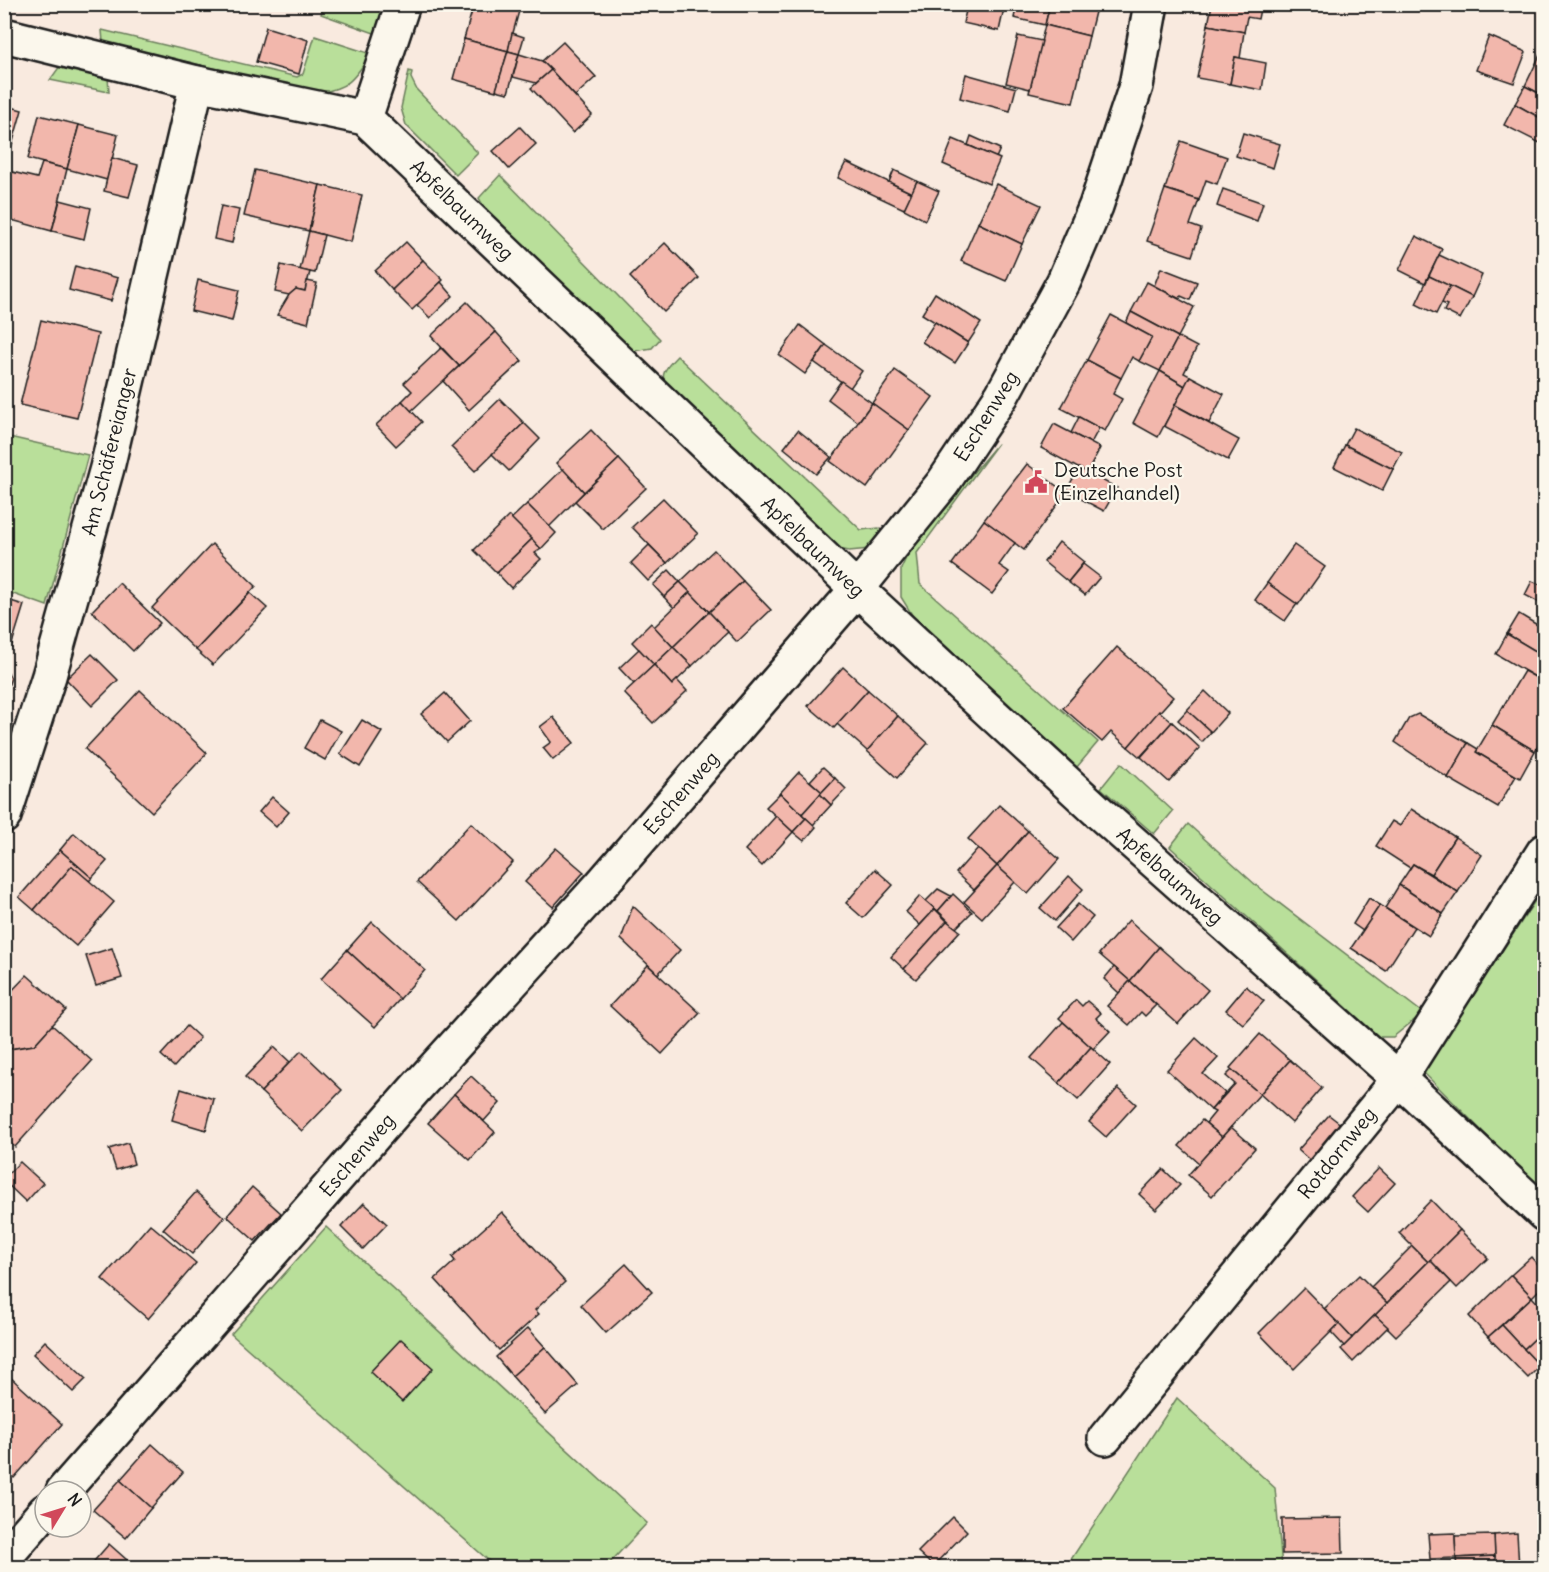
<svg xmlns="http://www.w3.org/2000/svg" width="1549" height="1572" font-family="Delius,sans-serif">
<rect width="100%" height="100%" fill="#f9eadf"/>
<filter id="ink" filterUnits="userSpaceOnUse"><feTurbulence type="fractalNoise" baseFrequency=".0167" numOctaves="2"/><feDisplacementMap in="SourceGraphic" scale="12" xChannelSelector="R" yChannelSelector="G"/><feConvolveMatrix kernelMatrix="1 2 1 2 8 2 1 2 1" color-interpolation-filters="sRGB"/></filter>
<g filter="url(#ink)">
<!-- green -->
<g fill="#b9df9a" stroke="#6a7e5b" stroke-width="1.5">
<path d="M324 5H386L377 34 321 14Z"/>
<path d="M102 30 297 77 303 74 315 36 371 54C353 80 350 87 319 93L103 42Z"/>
<path d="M60 66 108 76 109 92 50 80Z"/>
<path d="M409 71 412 72 411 78 417 90 478 153 456 175 406 125 401 108Z"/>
<path d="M500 175 660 339 652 348 628 352 488 214 479 198Z"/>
<path d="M677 356 861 530 879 528 885 534 870 549 849 551 829 547 669 396C661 375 660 373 677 356Z"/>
<path d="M5 436 88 455 47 606 5 591Z"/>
<path d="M998 443 917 553 920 584 1098 742 1077 767 917 623 901 597V569L911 547Z"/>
<path d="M1121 763 1173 811 1154 834 1101 788Z"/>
<path d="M1188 824 1258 887 1423 1013 1393 1037H1379L1170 847Z"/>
<path d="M1544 887V1193L1423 1072Z"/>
<path d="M326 1227 647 1523 606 1567H496L231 1334Z"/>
<path d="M1177 1398 1275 1488 1282 1567H1066Z"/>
</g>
<!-- building -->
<g fill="#f2b7ac" stroke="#1c1c1c" stroke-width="1.5">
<path d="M474 4H496L519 11 508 51 464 39Z"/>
<path d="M949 4H1005L999 31 963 23 966 11 949 6Z"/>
<path d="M1017 4H1050L1045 25 1014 18Z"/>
<path d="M1050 4H1097L1089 36 1045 25Z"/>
<path d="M1212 4H1261L1258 19 1247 17 1244 32 1208 25Z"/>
<path d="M1045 25 1089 36 1073 103 1029 93Z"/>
<path d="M1208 25 1244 32 1240 58 1235 57 1230 84 1197 78Z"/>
<path d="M266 27 308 40 299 74 256 62Z"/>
<path d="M512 33 524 37 519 54 508 51Z"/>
<path d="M1018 36 1042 41 1030 89 1006 83Z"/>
<path d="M1489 36 1526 52 1514 83 1476 70Z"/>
<path d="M464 39 508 51 496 91 453 79Z"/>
<path d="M563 42 596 77 575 96 542 61Z"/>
<path d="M508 51 519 54 508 93 496 90Z"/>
<path d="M519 54 542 61 551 70 536 83 513 77Z"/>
<path d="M1540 55 1544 57V83L1539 93 1525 86Z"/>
<path d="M1235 57 1266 63 1262 90 1230 84Z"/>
<path d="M551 70 592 115 573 133 531 88Z"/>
<path d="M966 74 1016 88 1010 111 960 98Z"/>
<path d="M1525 86 1544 96V120L1515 104Z"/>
<path d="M1515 104 1544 120V145L1504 125Z"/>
<path d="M4 105 22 110 12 145 4 143Z"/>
<path d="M39 115 79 125 67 169 28 159Z"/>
<path d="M79 125 118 135 107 180 67 169Z"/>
<path d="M520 127 536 144 509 169 493 151Z"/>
<path d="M1243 133 1280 144 1273 168 1236 156Z"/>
<path d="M971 136 1000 149 996 158 968 145Z"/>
<path d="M953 139 1000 159 989 184 943 164Z"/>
<path d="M1181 141 1227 157 1217 184 1206 180 1199 200 1165 189Z"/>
<path d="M112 158 138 165 129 197 104 191Z"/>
<path d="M846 162 912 193 904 209 838 178Z"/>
<path d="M42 163 67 169 52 231 4 218V186L8 171 37 178Z"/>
<path d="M255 170 320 185 309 231 244 216Z"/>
<path d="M894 170 917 181 912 193 889 182Z"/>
<path d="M917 181 939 191 925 220 904 209Z"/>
<path d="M996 184 1041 205 1022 244 978 223Z"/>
<path d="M320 185 362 195 351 242 309 231Z"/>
<path d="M1165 189 1199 200 1190 225 1201 229 1192 256 1147 241Z"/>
<path d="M1223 189 1263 203 1257 221 1217 206Z"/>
<path d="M60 200 91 208 84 239 52 231Z"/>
<path d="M221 206 239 210 232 243 214 239Z"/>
<path d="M978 223 1022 244 1006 281 961 261Z"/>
<path d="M309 231 324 235 315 273 300 270Z"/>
<path d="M1416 236 1442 249 1425 283 1399 270Z"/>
<path d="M406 242 423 260 392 290 375 271Z"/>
<path d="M665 243 699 278 664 312 630 277Z"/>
<path d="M1439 255 1482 275 1472 297 1429 276Z"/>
<path d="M423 260 443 280 412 310 392 290Z"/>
<path d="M281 265 310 272 305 291 296 289 289 295 275 292Z"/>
<path d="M75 266 118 278 111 301 69 290Z"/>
<path d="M1161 268 1197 282 1190 300 1181 296 1180 299 1154 286Z"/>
<path d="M1429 276 1450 286 1436 314 1416 304Z"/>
<path d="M198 280 239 290 232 321 191 311Z"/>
<path d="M307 281 317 283 308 323 277 315 289 295 296 289 305 291Z"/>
<path d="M441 282 453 296 430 318 417 305Z"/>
<path d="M1147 282 1194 307 1178 337 1131 312Z"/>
<path d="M1450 286 1472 297 1460 319 1444 311 1447 305 1442 303Z"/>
<path d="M935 293 981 323 968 343 922 314Z"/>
<path d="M467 302 496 332 459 366 431 336Z"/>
<path d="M1131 312 1178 337 1160 371 1139 361 1152 337 1126 323Z"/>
<path d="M1111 315 1152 337 1139 361 1132 357 1121 378 1087 360Z"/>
<path d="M41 320 98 334 77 418 20 405Z"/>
<path d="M935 322 968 343 955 363 922 342Z"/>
<path d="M800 325 826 345 805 374 779 355Z"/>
<path d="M496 332 522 361 469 410 443 381Z"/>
<path d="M1178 337 1197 347 1184 373 1190 376 1185 386 1160 371Z"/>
<path d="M826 345 862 371 850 388 814 362Z"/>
<path d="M441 348 459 366 411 411 402 401 412 391 404 383Z"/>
<path d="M1087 360 1121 378 1113 394 1122 399 1105 431 1061 408Z"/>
<path d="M895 370 933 397 909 430 872 403Z"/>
<path d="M1160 371 1185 386 1158 437 1133 423Z"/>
<path d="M1190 376 1224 394 1209 423 1175 405Z"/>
<path d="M841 381 872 403 858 422 828 399Z"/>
<path d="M500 399 524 423 475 471 451 447Z"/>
<path d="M402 401 422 422 396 446 376 425Z"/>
<path d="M872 403 909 430 867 488 830 461Z"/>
<path d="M1175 405 1239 440 1228 460 1164 426Z"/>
<path d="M1079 417 1099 428 1091 443 1071 433Z"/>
<path d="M524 423 540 439 509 471 492 454Z"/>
<path d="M1054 424 1100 448 1087 473 1041 448Z"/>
<path d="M1354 428 1402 452 1393 469 1345 445Z"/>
<path d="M591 430 619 459 584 492 556 463Z"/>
<path d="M798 430 831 457 816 474 784 448Z"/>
<path d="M1345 445 1393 469 1382 491 1334 467Z"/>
<path d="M619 459 646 488 603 529 575 501Z"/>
<path d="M1027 464 1066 493 1024 550 984 520Z"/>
<path d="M1079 468 1117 488 1104 511 1066 491Z"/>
<path d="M563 469 584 492 549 527 527 504Z"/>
<path d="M663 498 698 534 667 563 632 527Z"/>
<path d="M527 504 556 533 541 549 511 519Z"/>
<path d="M509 516 532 539 497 573 474 550Z"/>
<path d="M984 520 1015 543 999 565 1009 572 992 594 952 564Z"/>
<path d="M532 539 541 549 535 553 541 559 511 588 497 573Z"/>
<path d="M1059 542 1084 562 1068 582 1044 562Z"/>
<path d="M212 544 256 586 196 650 152 608Z"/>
<path d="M649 545 667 563 648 581 631 563Z"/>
<path d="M1294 545 1325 567 1298 605 1267 583Z"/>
<path d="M714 550 743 581 709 612 680 582Z"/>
<path d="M1083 564 1100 577 1085 595 1068 582Z"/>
<path d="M669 570 680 582 664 597 653 585Z"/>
<path d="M743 581 771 610 737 642 709 612Z"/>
<path d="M1532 581 1544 586V605L1525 595Z"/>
<path d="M680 582 690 592 674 608 664 597Z"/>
<path d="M119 583 160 623 133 651 92 611Z"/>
<path d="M1267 583 1297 604 1285 621 1255 600Z"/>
<path d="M690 592 709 612 673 647 654 627Z"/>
<path d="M250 593 267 608 213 665 196 650Z"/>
<path d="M4 599 24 605 11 647H4Z"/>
<path d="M709 612 728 632 692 666 673 647Z"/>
<path d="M1519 614 1544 629V656L1507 634Z"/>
<path d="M651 623 673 647 654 665 632 642Z"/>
<path d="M1507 634 1544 656V676L1542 681 1496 654Z"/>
<path d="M673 647 692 666 672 685 654 665Z"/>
<path d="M1117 647 1173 697 1128 747 1111 732 1102 742 1063 708Z"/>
<path d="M639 649 654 665 634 684 619 668Z"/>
<path d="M92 654 118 680 92 706 66 679Z"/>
<path d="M654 665 672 685 677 680 687 691 653 723 624 693Z"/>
<path d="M4 666 11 678 4 697Z"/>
<path d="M843 667 868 690 834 728 808 706Z"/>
<path d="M1524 671 1542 681 1544 678V735L1535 751 1492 725Z"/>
<path d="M140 690 207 753 152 812 85 749Z"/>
<path d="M868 690 898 716 867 751 837 724Z"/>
<path d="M1205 691 1228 713 1211 732 1187 710Z"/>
<path d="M445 693 470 721 447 742 421 714Z"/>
<path d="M1187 710 1211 732 1202 742 1178 720Z"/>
<path d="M1159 711 1172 722 1140 757 1128 747Z"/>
<path d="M1418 714 1468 743 1448 778 1395 742 1409 718Z"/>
<path d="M898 716 928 743 897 778 867 751Z"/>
<path d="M553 717 574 743 553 760 543 748 551 742 540 727Z"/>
<path d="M320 720 341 731 325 760 304 748Z"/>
<path d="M362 720 382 732 360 767 340 754Z"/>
<path d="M1172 722 1200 748 1169 782 1141 757Z"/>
<path d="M1492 725 1535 751 1520 778 1476 752Z"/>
<path d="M1468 743 1478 749 1476 752 1516 776 1498 807 1448 778Z"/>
<path d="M823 767 835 778 822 792 810 781Z"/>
<path d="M799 772 822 792 802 814 780 793Z"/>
<path d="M835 778 846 789 831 805 820 794Z"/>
<path d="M780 793 806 818 793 832 766 807Z"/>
<path d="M820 794 831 805 813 825 802 814Z"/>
<path d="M272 797 289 812 276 827 259 812Z"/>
<path d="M999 805 1028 831 997 866 968 839Z"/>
<path d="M1411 809 1455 837 1431 874 1413 864 1410 868 1376 846 1392 821 1400 826Z"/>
<path d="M776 816 793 832 762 866 745 850Z"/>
<path d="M806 818 816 827 804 841 793 832Z"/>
<path d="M471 823 513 862 459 921 417 882Z"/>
<path d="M1028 831 1059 859 1028 894 997 866Z"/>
<path d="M74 833 107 861 92 878 60 850Z"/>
<path d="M1455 837 1482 855 1458 892 1431 874Z"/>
<path d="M556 848 584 872 553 907 525 882Z"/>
<path d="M978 848 997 866 974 890 956 873Z"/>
<path d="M60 850 92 878 89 881 72 866 34 910 19 897Z"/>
<path d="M1413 864 1458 892 1443 914 1399 885Z"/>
<path d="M72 866 114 902 76 946 34 910Z"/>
<path d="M997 866 1015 882 982 918 964 902Z"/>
<path d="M875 869 893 885 863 918 846 903Z"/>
<path d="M1069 876 1083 889 1055 921 1040 908Z"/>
<path d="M1399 885 1443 914 1429 936 1385 908Z"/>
<path d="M938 889 951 896 938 911 926 901Z"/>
<path d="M953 894 972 912 956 928 938 911Z"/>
<path d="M920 896 935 909 920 925 906 912Z"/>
<path d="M1369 898 1380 905 1363 931 1353 924Z"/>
<path d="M1078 904 1093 917 1071 942 1056 928Z"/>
<path d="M1380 905 1414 927 1386 971 1351 948Z"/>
<path d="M633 906 680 950 658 974 621 939Z"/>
<path d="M935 909 947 921 904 969 891 957Z"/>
<path d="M1129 920 1159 947 1130 981 1099 954Z"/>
<path d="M947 921 960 931 916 979 904 969Z"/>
<path d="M372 922 425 970 400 999 347 950Z"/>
<path d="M1159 947 1208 990 1178 1024 1130 981Z"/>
<path d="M112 948 122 978 96 986 86 956Z"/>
<path d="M347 950 400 999 375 1027 321 979Z"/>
<path d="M648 965 700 1013 662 1054 610 1006Z"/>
<path d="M1114 967 1130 981 1119 993 1104 979Z"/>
<path d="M27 975 66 1010 34 1045 4 1050V999Z"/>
<path d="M1130 981 1156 1005 1145 1016 1141 1012 1129 1025 1107 1006Z"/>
<path d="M1246 986 1264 1001 1243 1024 1226 1010Z"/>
<path d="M1076 1000 1082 1006 1087 1001 1101 1013 1096 1018 1110 1031 1093 1049 1059 1018Z"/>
<path d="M1063 1022 1091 1047 1059 1083 1031 1058Z"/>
<path d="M52 1025 92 1061 15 1147 4 1138V1050L34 1045Z"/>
<path d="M187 1026 200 1038 174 1067 161 1055Z"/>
<path d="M1260 1034 1290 1060 1260 1094 1230 1068Z"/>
<path d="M1196 1038 1218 1058 1203 1074 1225 1093 1211 1110 1167 1070Z"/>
<path d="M274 1047 290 1062 261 1092 245 1077Z"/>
<path d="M1091 1047 1110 1064 1078 1100 1059 1083Z"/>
<path d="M301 1051 342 1090 302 1131 261 1092Z"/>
<path d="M1290 1060 1322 1088 1292 1123 1260 1094Z"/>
<path d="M1232 1070 1260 1094 1222 1137 1206 1123 1215 1112 1211 1110 1235 1084 1226 1076Z"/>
<path d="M471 1076 500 1103 484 1121 454 1094Z"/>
<path d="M1118 1088 1136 1104 1106 1137 1089 1122Z"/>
<path d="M181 1089 214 1099 206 1130 172 1120Z"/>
<path d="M454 1094 495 1132 470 1160 428 1123Z"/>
<path d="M1329 1115 1347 1129 1315 1165 1298 1150Z"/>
<path d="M1202 1120 1222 1137 1199 1163 1179 1146Z"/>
<path d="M1231 1127 1255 1148 1212 1196 1188 1175Z"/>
<path d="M128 1143 134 1164 116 1170 109 1149Z"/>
<path d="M20 1162 43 1183 26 1202 4 1181V1178Z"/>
<path d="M1379 1168 1395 1183 1368 1212 1352 1197Z"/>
<path d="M1163 1169 1180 1185 1156 1210 1139 1194Z"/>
<path d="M252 1187 281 1213 255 1241 227 1216Z"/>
<path d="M196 1192 224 1217 192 1254 163 1229Z"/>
<path d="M1431 1200 1460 1230 1428 1262 1399 1233Z"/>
<path d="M364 1203 387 1224 363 1249 341 1227Z"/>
<path d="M502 1212 565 1282 535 1310 539 1314 499 1350 435 1279 455 1261 452 1257Z"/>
<path d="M150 1224 196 1263 148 1319 102 1279Z"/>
<path d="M1460 1230 1488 1258 1457 1288 1430 1260Z"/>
<path d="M1412 1246 1428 1262 1387 1303 1371 1287Z"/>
<path d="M1531 1257 1544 1272V1285L1532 1297 1511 1275Z"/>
<path d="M1430 1260 1451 1282 1396 1336 1375 1315Z"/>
<path d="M626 1264 652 1292 606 1333 581 1305Z"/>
<path d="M1359 1275 1387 1303 1352 1338 1324 1309Z"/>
<path d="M1511 1275 1532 1297 1488 1337 1469 1316Z"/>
<path d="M1304 1288 1339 1324 1294 1369 1259 1333Z"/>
<path d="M1532 1297 1544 1310V1330L1524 1349 1502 1325Z"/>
<path d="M1375 1315 1388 1327 1353 1362 1341 1349Z"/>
<path d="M1339 1324 1352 1338 1344 1346 1331 1332Z"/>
<path d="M1502 1325 1540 1366 1528 1378 1488 1337Z"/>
<path d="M528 1328 545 1347 512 1376 496 1357Z"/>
<path d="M1544 1330V1362L1540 1366 1524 1349Z"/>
<path d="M401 1339 433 1368 402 1402 370 1372Z"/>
<path d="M45 1341 86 1379 73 1392 33 1354Z"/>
<path d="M545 1347 578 1385 545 1414 512 1376Z"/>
<path d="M9 1376 62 1424 14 1478 4 1469V1381Z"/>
<path d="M152 1444 183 1472 151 1508 120 1480Z"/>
<path d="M120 1480 151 1508 126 1538 93 1510Z"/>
<path d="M953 1517 967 1531 933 1566 918 1552Z"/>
<path d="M1342 1518 1343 1553 1282 1554V1519Z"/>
<path d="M1455 1533 1456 1558 1430 1559 1428 1534Z"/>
<path d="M1517 1533 1519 1568H1495L1494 1535Z"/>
<path d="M1494 1535 1495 1556 1456 1558 1455 1536Z"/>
<path d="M109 1544 136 1568H88Z"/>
<path d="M1495 1556V1568H1457L1456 1558Z"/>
</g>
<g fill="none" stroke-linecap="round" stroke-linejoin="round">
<!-- minor casing -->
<g stroke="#1c1c1c" stroke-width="38">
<g id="minor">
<path d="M4 35 197 83 365 118 857 589 1102 815 1399 1079 1544 1214"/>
<path d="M365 118 403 4"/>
<path d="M4 816 49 676 107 468 197 83"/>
<path d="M1105 1438 1399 1079 1544 851"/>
<path d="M63 1491 415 1089 600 886 857 589 943 483 1002 395 1064 281 1096 206 1136 86 1151 4"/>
<path d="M5 1557 45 1511"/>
</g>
</g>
<!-- minor -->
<use href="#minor" stroke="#fbf7ec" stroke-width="33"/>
</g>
</g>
<!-- icons -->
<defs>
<g id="civic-bare" transform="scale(1.8)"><path d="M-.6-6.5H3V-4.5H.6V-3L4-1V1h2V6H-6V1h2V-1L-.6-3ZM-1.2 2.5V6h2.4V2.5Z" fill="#d1495b" stroke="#fbf7ec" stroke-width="2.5" paint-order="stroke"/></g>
</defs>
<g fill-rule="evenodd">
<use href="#civic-bare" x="1036" y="482"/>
</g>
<g text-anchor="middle" stroke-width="4.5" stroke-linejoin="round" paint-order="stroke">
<!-- street labels -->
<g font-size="20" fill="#1c1c1c" stroke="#fbf7ec">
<text transform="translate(462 210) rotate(44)" y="7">Apfelbaumweg</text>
<text transform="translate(986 416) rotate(-58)" y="7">Eschenweg</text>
<text transform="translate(109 452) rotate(-76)" y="7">Am Schäfereianger</text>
<text transform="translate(813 547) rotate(44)" y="7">Apfelbaumweg</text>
<text transform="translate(681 793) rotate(-49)" y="7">Eschenweg</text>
<text transform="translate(1170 876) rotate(42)" y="7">Apfelbaumweg</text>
<text transform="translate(1337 1153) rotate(-51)" y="7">Rotdornweg</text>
<text transform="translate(357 1155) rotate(-49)" y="7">Eschenweg</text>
</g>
<!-- poi labels -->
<g font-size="20" fill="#1c1c1c" stroke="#fbf7ec" text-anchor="start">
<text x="1054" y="477">Deutsche Post<tspan x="1054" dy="23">(Einzelhandel)</tspan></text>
</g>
</g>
<!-- margin -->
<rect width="1549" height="1572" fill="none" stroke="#fbf7ec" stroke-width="24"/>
<rect x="12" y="12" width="1525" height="1548" fill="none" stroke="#1c1c1c" stroke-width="2" filter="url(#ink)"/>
<!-- north arrow -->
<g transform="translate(63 1509) rotate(52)"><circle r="28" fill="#fbf7ec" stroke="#a29f99" stroke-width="1.5"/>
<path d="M0-4.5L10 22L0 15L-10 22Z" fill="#d1495b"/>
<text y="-9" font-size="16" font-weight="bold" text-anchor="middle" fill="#1c1c1c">N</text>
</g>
</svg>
